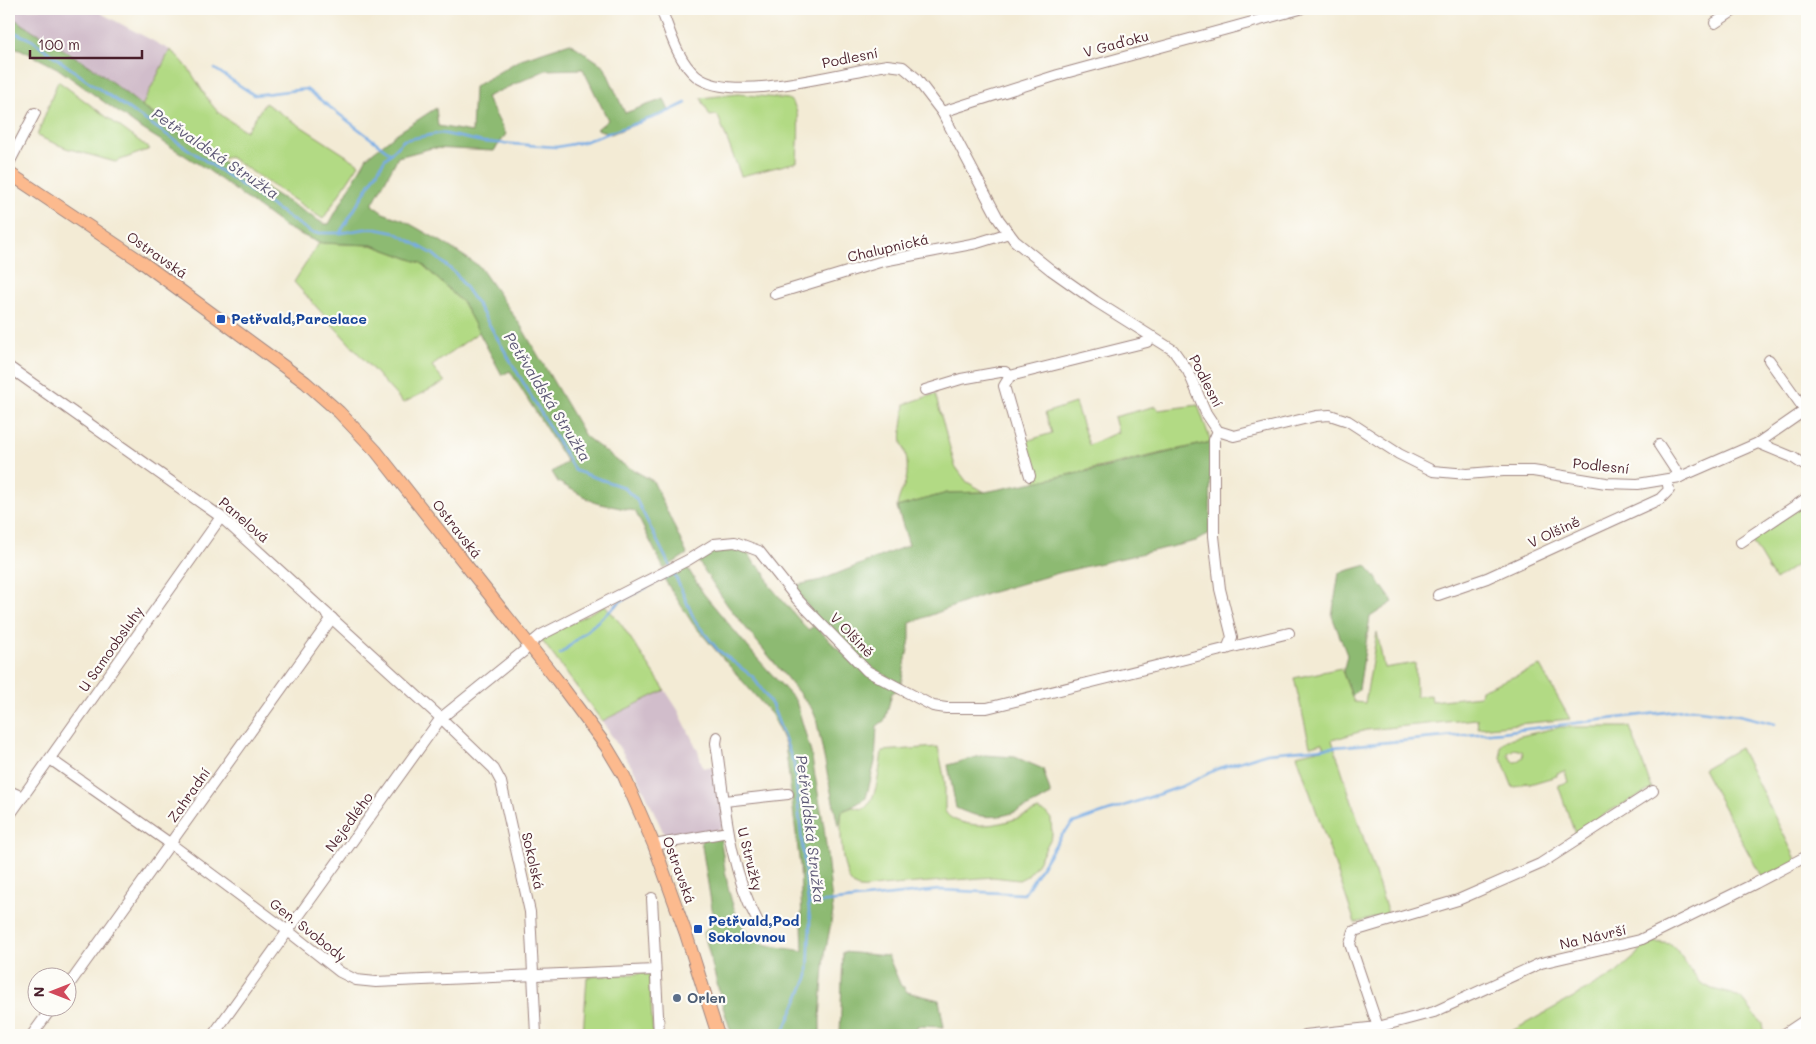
<svg xmlns="http://www.w3.org/2000/svg" width="1816" height="1044" font-family="Mali,sans-serif">
<rect width="100%" height="100%" fill="#fdfcf7"/>
<filter id="ink" filterUnits="userSpaceOnUse"><feTurbulence type="fractalNoise" baseFrequency=".02" numOctaves="2"/><feDisplacementMap in="SourceGraphic" scale="10" xChannelSelector="R" yChannelSelector="G"/><feConvolveMatrix kernelMatrix="1 2 1 2 8 2 1 2 1" color-interpolation-filters="sRGB"/></filter>
<filter id="wash" filterUnits="userSpaceOnUse"><feTurbulence type="fractalNoise" baseFrequency=".0096" numOctaves="4" result="noise"/><feDisplacementMap in="SourceGraphic" scale="20" xChannelSelector="R" yChannelSelector="G"/><feGaussianBlur stdDeviation="1.12" result="paint"/><feColorMatrix in="noise" values="0 0 0 0 0 0 0 0 0 0 0 0 0 0 0 0 0 1.4 0 .05"/><feComposite in="paint" operator="in"/></filter>
<g filter="url(#wash)">
<rect width="100%" height="100%" fill="#f3ebd5"/>
<!-- industrial -->
<g fill="#d1bdcb">
<path d="M15 9H93L170 50 142 106 98 71 10 17Z"/>
<path d="M665 690 678 710 698 751 703 768 713 766 721 799 724 825 717 832 666 838 637 775 602 721Z"/>
</g>
<!-- green -->
<g fill="#b2da84" stroke="#7e7c58" fill-rule="evenodd">
<path d="M170 50C191 64 200 92 217 111 225 119 237 125 246 131L265 103 359 164 323 219 230 157 219 159 142 106Z"/>
<path d="M58 81 150 149 115 162 66 148 37 136Z"/>
<path d="M738 94 788 99C804 107 797 146 797 162L741 176 718 116 716 115 710 116 701 98Z"/>
<path d="M319 243 372 245 421 263 463 303 479 332 432 366 445 382 403 403 294 282Z"/>
<path d="M935 394 955 466 967 482 985 492 947 493 897 507C898 495 906 486 907 474 908 463 906 452 902 443 900 436 904 413 905 404Z"/>
<path d="M1075 403 1089 445 1118 432 1114 417 1156 406 1158 410 1198 405 1211 442 1036 482 1023 442 1052 433 1045 413Z"/>
<path d="M1807 503V558L1775 580 1751 540Z"/>
<path d="M605 605 621 624 665 690 602 721 541 639Z"/>
<path d="M1377 632 1384 668 1415 663 1416 696 1431 695 1432 701 1480 696 1481 690 1540 666 1570 719 1478 728 1477 719 1366 730 1332 740 1388 914 1355 923 1300 764 1297 755 1325 748 1323 743 1310 746 1294 678 1341 668 1354 702 1365 703Z"/>
<path d="M1560 727H1630L1652 789 1610 811 1575 834 1558 785 1568 782 1565 771 1557 773V776L1530 784 1527 782 1513 788 1501 757 1500 747 1505 741 1512 738ZM1514 749 1522 751 1523 757 1516 762H1513L1507 754Z"/>
<path d="M938 747 945 782V811C948 817 954 820 961 822 987 830 1013 821 1038 810L1046 813 1051 819 1052 836 1037 864 1027 876 1019 880 993 877 880 886C872 887 863 890 856 887 841 880 839 826 842 811L853 807 863 809C877 803 880 765 882 751Z"/>
<path d="M1740 748 1797 861 1762 878 1703 769Z"/>
<path d="M1655 942 1671 944 1676 949 1699 982 1712 989 1732 994 1743 1000 1762 1024 1764 1034 1763 1035H1505L1615 974 1638 954 1642 947Z"/>
<path d="M649 973 653 1035H583L587 977Z"/>
</g>
<!-- forest -->
<g fill="#8dba72" stroke="#6c6c4e">
<path d="M9 9H15L11 17 98 71 148 111 219 159 324 224H329L367 157 396 134 436 108 438 126 472 132 474 87 521 59 570 43 604 66 625 113 664 99 669 111 611 134 597 129 608 120 583 69 546 70 486 97 506 134 494 151 432 148 398 157 372 205 383 213 403 220 442 242 479 266 521 326 585 436 619 462 653 481 687 554 664 569 635 511 596 503 558 482 552 472 567 462 510 371 502 375 463 303 421 263 372 245 319 243 285 227 208 170 136 125 57 68 20 49 9 46Z"/>
<path d="M1211 442 1210 533 1196 541 1062 572 989 593 910 623V639L901 684 869 666 824 629 793 586 821 580 909 545 897 507 947 493 985 492 1103 468Z"/>
<path d="M736 544 749 554 756 566 758 565 765 573 770 586 808 630 814 626C823 632 829 641 837 648 856 665 878 677 899 689L892 693 885 720 877 726 875 762 866 798C858 803 851 808 842 811L840 823 838 826 816 718 812 709 728 606 698 561 702 552Z"/>
<path d="M685 564 703 593 757 658 796 701 811 753 824 827 833 912 825 954 820 1018V1035H732L723 1007 704 933 714 921 701 840 720 836C726 869 727 920 757 941 763 946 794 949 803 951L800 866 785 744 772 715 693 624 666 582 663 576Z"/>
<path d="M1367 565 1393 602 1370 617 1359 689 1352 696 1343 673 1347 655 1332 616 1339 573Z"/>
<path d="M984 755 1015 757 1043 769 1051 795C1017 813 994 826 956 808L948 765Z"/>
<path d="M843 952 888 956 901 986 904 987 907 992 939 1000 944 1027 917 1026 915 1035H840Z"/>
</g>
<g fill="none" stroke-linecap="round" stroke-linejoin="round">
<!-- stream -->
<g stroke="#77ace5" stroke-width="2.5">
<path d="M9 30 32 40 89 82 312 233H340L371 228 396 233 433 254 456 274 479 307 572 466 576 471 623 487 636 499 670 566"/>
<path d="M9 42 11 31"/>
<path d="M215 69 254 95 306 89 390 153"/>
<path d="M340 233 385 159 404 140 441 133 483 142 557 147 583 142 663 114 686 103"/>
<path d="M673 571 695 621 718 650 753 677 772 705 794 764 810 921 808 976 782 1035"/>
<path d="M560 654 621 601 674 573"/>
<path d="M808 904 940 890 1024 894 1061 836 1073 823 1183 786 1217 769 1267 753 1501 732 1691 709 1739 715 1775 724"/>
</g>
</g>
</g>
<g filter="url(#ink)">
<g fill="none" stroke-linecap="round" stroke-linejoin="round">
<!-- minor casing -->
<g stroke="#9e8580" stroke-width="12">
<g id="minor">
<path d="M661 9C670 31 677 60 696 76 731 105 843 72 887 65L903 67 916 78 942 112 999 220 1015 241 1051 270 1095 301 1173 350 1188 371 1206 413 1218 431 1234 436 1316 416 1330 415 1348 421 1399 454 1433 471 1467 474 1503 471H1533L1606 483 1638 484 1680 477 1758 443 1792 457 1807 467"/>
<path d="M1715 23 1736 9"/>
<path d="M942 112 1058 75 1300 9"/>
<path d="M9 163 35 113"/>
<path d="M775 294 883 261 977 243 1009 233"/>
<path d="M1769 360 1805 410"/>
<path d="M9 367 221 517 441 718 494 769 501 782 530 912 536 1035"/>
<path d="M925 390 961 379 1000 372H1005L1010 376"/>
<path d="M1218 431 1214 440V536L1220 589 1232 637 1227 649"/>
<path d="M1758 443 1807 409"/>
<path d="M1659 445 1680 477"/>
<path d="M1030 476 1004 386 1010 376 1147 342 1153 337"/>
<path d="M1741 542 1807 498"/>
<path d="M1438 595 1487 578 1660 499 1669 490 1667 480"/>
<path d="M717 737 716 743C725 804 728 866 758 922"/>
<path d="M50 759 171 844 288 931 340 972 356 980 376 982 655 970"/>
<path d="M9 791 23 797"/>
<path d="M725 801 788 794"/>
<path d="M9 816 221 517"/>
<path d="M654 845 728 832"/>
<path d="M652 898 659 1035"/>
<path d="M68 986 332 618"/>
<path d="M1378 1027 1350 944 1354 931 1458 900 1540 864 1653 791"/>
<path d="M32 1035 53 1006"/>
<path d="M213 1035 441 718 524 651 529 645 541 635 688 560 714 544 735 542 759 551 797 599 867 671 933 706 946 708H987L1289 633"/>
<path d="M1305 1035 1378 1027 1434 1012 1541 963 1640 940 1756 883 1807 856"/>
<path d="M1783 1035 1807 1019"/>
</g>
</g>
<!-- major casing -->
<g stroke="#9e8580" stroke-width="14">
<path id="major" d="M9 173 139 260 305 382 339 412 376 451 557 680 606 746 624 776 654 845 686 934 718 1035"/>
</g>
<!-- minor -->
<use href="#minor" stroke="#fff" stroke-width="10"/>
<!-- major -->
<use href="#major" stroke="#fcba8e" stroke-width="12"/>
</g>
</g>
<!-- markers -->
<g fill="#1a4fb4" stroke="#fdfcf7" stroke-width="2">
<rect x="216" y="314" width="10" height="10" rx="2.5"/>
<rect x="693" y="924" width="10" height="10" rx="2.5"/>
</g>
<circle fill="#5c6f8a" stroke="#fdfcf7" stroke-width="2" cx="677" cy="998" r="5"/>
<g text-anchor="middle" stroke-width="4.5" stroke-linejoin="round" paint-order="stroke">
<!-- street labels -->
<g font-size="14" fill="#4a1f2b" stroke="#fdfcf7">
<text transform="translate(1116 44) rotate(-15)" y="5">V Gaďoku</text>
<text transform="translate(850 58) rotate(-11)" y="5">Podlesní</text>
<text transform="translate(888 248) rotate(-13)" y="5">Chalupnická</text>
<text transform="translate(157 255) rotate(35)" y="5">Ostravská</text>
<text transform="translate(1206 381) rotate(63)" y="5">Podlesní</text>
<text transform="translate(1601 466) rotate(6)" y="5">Podlesní</text>
<text transform="translate(244 520) rotate(41)" y="5">Panelová</text>
<text transform="translate(457 529) rotate(52)" y="5">Ostravská</text>
<text transform="translate(1554 532) rotate(-25)" y="5">V Olšině</text>
<text transform="translate(852 635) rotate(46)" y="5">V Olšině</text>
<text transform="translate(111 649) rotate(-55)" y="5">U Samoobsluhy</text>
<text transform="translate(189 795) rotate(-55)" y="5">Zahradní</text>
<text transform="translate(349 822) rotate(-54)" y="5">Nejedlého</text>
<text transform="translate(750 859) rotate(76)" y="5">U Stružky</text>
<text transform="translate(533 861) rotate(77)" y="5">Sokolská</text>
<text transform="translate(679 870) rotate(70)" y="5">Ostravská</text>
<text transform="translate(308 930) rotate(38)" y="5">Gen. Svobody</text>
<text transform="translate(1593 937) rotate(-13)" y="5">Na Návrší</text>
</g>
<!-- transit labels -->
<g font-size="14" font-weight="bold" fill="#164399" stroke="#fdfcf7" text-anchor="start">
<text x="231" y="324">Petřvald,Parcelace</text>
<text x="708" y="926">Petřvald,Pod<tspan x="708" dy="16">Sokolovnou</tspan></text>
</g>
<!-- service labels -->
<g font-size="14" font-weight="bold" fill="#4e5e75" stroke="#fdfcf7" text-anchor="start">
<text x="687" y="1003">Orlen</text>
</g>
<!-- water labels -->
<g font-size="15" font-style="italic" fill="#5c5775" stroke="#fdfcf7">
<text transform="translate(215 154) rotate(34)" y="5">Petřvaldská Stružka</text>
<text transform="translate(547 397) rotate(58)" y="5">Petřvaldská Stružka</text>
<text transform="translate(810 829) rotate(83)" y="5">Petřvaldská Stružka</text>
</g>
</g>
<!-- margin -->
<rect width="1816" height="1044" fill="none" stroke="#fdfcf7" stroke-width="30"/>
<!-- north arrow -->
<g transform="translate(52 992) rotate(270)"><circle r="24" fill="#fdfcf7" stroke="#b5a4a5"/>
<path d="M0-4L9 19L0 12L-9 19Z" fill="#d1495b"/>
<text y="-8" font-size="14" font-weight="bold" text-anchor="middle" fill="#4a1f2b">N</text>
</g>
<!-- scale -->
<path d="M30 50v8h112v-8" fill="none" stroke="#4a1f2b" stroke-width="2.5"/>
<text x="38" y="50" font-size="15" fill="#4a1f2b" stroke="#fdfcf7" stroke-width="4" paint-order="stroke">100 m</text>
</svg>
